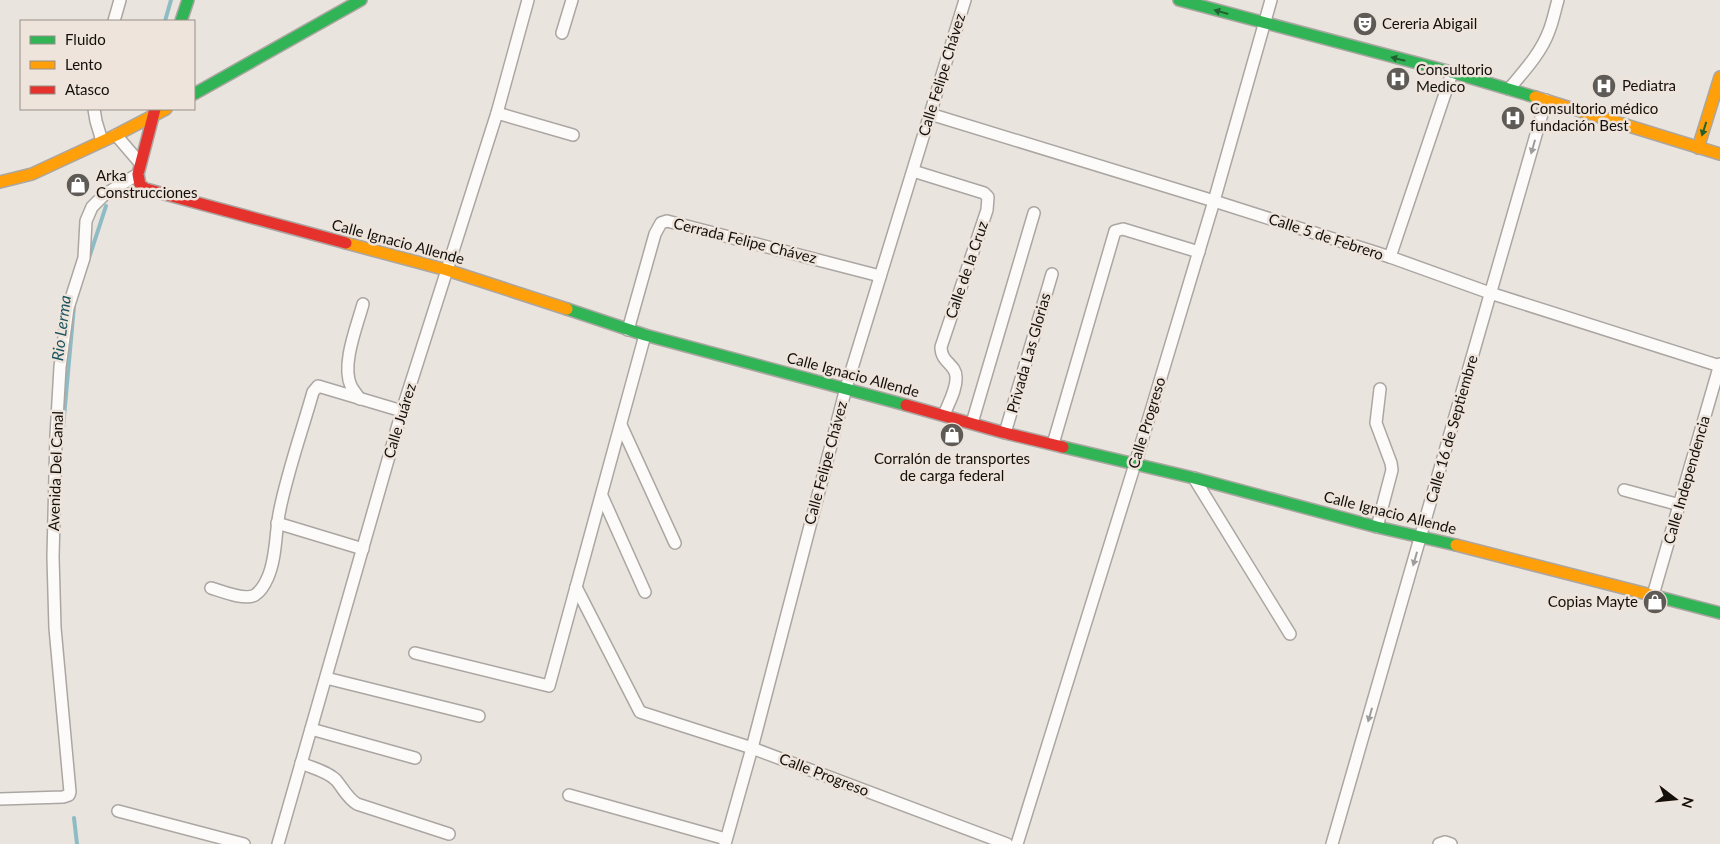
<svg xmlns="http://www.w3.org/2000/svg" width="1720" height="844" font-family="Lato,sans-serif">
<rect width="100%" height="100%" fill="#eae4df"/>
<g fill="none" stroke-linecap="round" stroke-linejoin="round">
<!-- stream -->
<g stroke="#8ebcc4" stroke-width="4">
<path d="M165 21 171 0"/>
<path d="M89 258 106 206"/>
<path d="M63 428 74 306"/>
<path d="M74 818 77 844"/>
</g>
<!-- street casing -->
<g stroke="#aba6a2" stroke-width="14">
<g id="street">
<path d="M114 21 120 0"/>
<path d="M562 33 572 0"/>
<path d="M1509 89C1524 71 1541 53 1549 31 1553 21 1555 10 1558 0"/>
<path d="M94 109 96 121 102 141"/>
<path d="M497 113 573 135"/>
<path d="M930 114 1214 201 1390 257 1490 293 1720 366"/>
<path d="M116 135 140 163"/>
<path d="M913 171 984 193 988 197 987 210 941 347C941 363 956 364 956 377 957 389 948 404 944 415"/>
<path d="M1390 257 1452 73"/>
<path d="M628 330 655 234 661 223 667 221 880 276"/>
<path d="M360 399C357 395 353 390 351 386 341 365 357 326 363 304"/>
<path d="M972 423 1034 213"/>
<path d="M621 425 675 543"/>
<path d="M1005 433 1052 274"/>
<path d="M1053 444 1115 231 1123 229 1199 252"/>
<path d="M1194 478 1290 634"/>
<path d="M1624 490 1680 505"/>
<path d="M602 496 645 592"/>
<path d="M277 523 363 549"/>
<path d="M1377 527 1392 470 1391 463 1376 423 1380 389"/>
<path d="M576 587 640 712 752 748 1007 844"/>
<path d="M211 588C221 591 245 601 255 595 261 591 265 584 268 577 277 556 275 531 280 509 288 470 302 431 313 392L318 386 402 411"/>
<path d="M1653 595 1720 364"/>
<path d="M415 653 549 686 645 335"/>
<path d="M326 678 479 716"/>
<path d="M311 729 415 758"/>
<path d="M301 763C312 768 327 771 336 780 343 788 347 798 357 804L449 834"/>
<path d="M569 795 726 839"/>
<path d="M0 799 63 797 69 795 70 792 55 628 53 557 56 436 60 367 68 308 84 258 86 221 92 207 104 195 138 174"/>
<path d="M118 811 244 844"/>
<path d="M278 844 402 411 497 113 528 0"/>
<path d="M725 844 752 748 846 388 965 0"/>
<path d="M1017 844 1135 464 1214 201 1271 0"/>
<path d="M1332 844 1546 100"/>
<path d="M1439 844 1445 842 1451 844"/>
</g>
</g>
<!-- fast casing -->
<g stroke="#aba6a2" stroke-width="14">
<g id="fast">
<path d="M1179 0 1451 72 1535 97"/>
<path d="M181 21 188 0"/>
<path d="M194 94 361 0"/>
<path d="M567 309 645 335 906 405"/>
<path d="M1063 447 1194 478 1377 527 1456 545"/>
<path d="M1655 596 1720 613"/>
</g>
</g>
<!-- slow casing -->
<g stroke="#aba6a2" stroke-width="14">
<g id="slow">
<path d="M1535 97 1720 154"/>
<path d="M1698 148 1720 77"/>
<path d="M0 182 32 174 116 135 166 109"/>
<path d="M346 243 447 270 567 309"/>
<path d="M1456 545 1655 596"/>
</g>
</g>
<!-- jam casing -->
<g stroke="#aba6a2" stroke-width="14">
<g id="jam">
<path d="M155 109 138 174 140 185 146 189 346 243"/>
<path d="M906 405 1005 433 1063 447"/>
</g>
</g>
<!-- street -->
<use href="#street" stroke="#fcfbfa" stroke-width="11"/>
<!-- fast -->
<use href="#fast" stroke="#30b455" stroke-width="11"/>
<!-- slow -->
<use href="#slow" stroke="#ff9f0a" stroke-width="11"/>
<!-- jam -->
<use href="#jam" stroke="#e5322d" stroke-width="11"/>
</g>
<!-- one-way arrows -->
<defs><path id="oneway-solid" d="M-6-.8H1V-3.2L6.5 0L1 3.2V.8H-6Z" transform="scale(1.25)"/></defs>
<g fill="#226230">
<use href="#oneway-solid" transform="translate(1221 12) rotate(-164)"/>
<use href="#oneway-solid" transform="translate(1398 59) rotate(-166)"/>
<use href="#oneway-solid" transform="translate(1704 129) rotate(108)"/>
</g>
<g fill="#9f9d9b">
<use href="#oneway-solid" transform="translate(1533 147) rotate(106)"/>
<use href="#oneway-solid" transform="translate(1415 559) rotate(106)"/>
<use href="#oneway-solid" transform="translate(1370 715) rotate(106)"/>
</g>
<!-- icons -->
<defs>
<g id="theatre-disc" transform="scale(1.25)"><circle r="9.5" fill="#5e5a56" stroke="#eee4db"/><path d="M-5-5.5Q0-4 5-5.5V0Q5 5 0 6Q-5 5-5 0ZM-3.3-2.5H-1v1.5H-3.3ZM1-2.5H3.3v1.5H1ZM-2.8 1Q0 5.5 2.8 1Z" fill="#fff"/></g>
<g id="hospital-disc" transform="scale(1.25)"><circle r="9.5" fill="#5e5a56" stroke="#eee4db"/><path d="M-5-5h3v3.5h4V-5h3V5h-3V1.5h-4V5h-3Z" fill="#fff"/></g>
<g id="shop-disc" transform="scale(1.25)"><circle r="9.5" fill="#5e5a56" stroke="#eee4db"/><path d="M-5-2.5h2.3a2.7 3.5 0 0 1 5.4 0H5L5.5 6h-11ZM-1.5-2.5h3a1.5 2.3 0 0 0-3 0Z" fill="#fff"/></g>
</defs>
<g fill-rule="evenodd">
<use href="#theatre-disc" x="1365" y="24"/>
<use href="#hospital-disc" x="1398" y="79"/>
<use href="#hospital-disc" x="1604" y="86"/>
<use href="#hospital-disc" x="1513" y="118"/>
<use href="#shop-disc" x="78" y="185"/>
<use href="#shop-disc" x="952" y="435"/>
<use href="#shop-disc" x="1655" y="602"/>
</g>
<g text-anchor="middle" stroke-width="5" stroke-linejoin="round" paint-order="stroke">
<!-- poi labels -->
<g font-size="15" fill="#13100c" stroke="#eee4db" text-anchor="start">
<text x="1382" y="29">Cereria Abigail</text>
<text x="1416" y="75">Consultorio<tspan x="1416" dy="17">Medico</tspan></text>
<text x="1622" y="91">Pediatra</text>
<text x="1530" y="114">Consultorio médico<tspan x="1530" dy="17">fundación Best</tspan></text>
<text x="96" y="181">Arka<tspan x="96" dy="17">Construcciones</tspan></text>
<text x="952" y="464" text-anchor="middle">Corralón de transportes<tspan x="952" dy="17">de carga federal</tspan></text>
<text x="1638" y="607" text-anchor="end">Copias Mayte</text>
</g>
<!-- street labels -->
<g font-size="15" fill="#13100c" stroke="#eee4db">
<text transform="translate(942 75) rotate(-73)" y="5">Calle Felipe Chávez</text>
<text transform="translate(1326 237) rotate(18)" y="5">Calle 5 de Febrero</text>
<text transform="translate(745 241) rotate(14)" y="5">Cerrada Felipe Chávez</text>
<text transform="translate(398 242) rotate(15)" y="5">Calle Ignacio Allende</text>
<text transform="translate(967 270) rotate(-71)" y="5">Calle de la Cruz</text>
<text transform="translate(1029 353) rotate(-74)" y="5">Privada Las Glorias</text>
<text transform="translate(853 375) rotate(15)" y="5">Calle Ignacio Allende</text>
<text transform="translate(400 421) rotate(-73)" y="5">Calle Juárez</text>
<text transform="translate(1147 423) rotate(-73)" y="5">Calle Progreso</text>
<text transform="translate(1452 429) rotate(-74)" y="5">Calle 16 de Septiembre</text>
<text transform="translate(826 463) rotate(-75)" y="5">Calle Felipe Chávez</text>
<text transform="translate(56 471) rotate(-88)" y="5">Avenida Del Canal</text>
<text transform="translate(1687 480) rotate(-74)" y="5">Calle Independencia</text>
<text transform="translate(1390 513) rotate(14)" y="5">Calle Ignacio Allende</text>
<text transform="translate(824 775) rotate(21)" y="5">Calle Progreso</text>
</g>
<!-- water labels -->
<g font-size="16" font-style="italic" fill="#1a545f" stroke="#eee4db">
<text transform="translate(61 328) rotate(-83)" y="6">Rio Lerma</text>
</g>
</g>
<!-- legend -->
<rect x="20" y="20" width="175" height="90" fill="#eee4db" stroke="#968f88"/>
<rect x="30" y="36" width="25" height="8" fill="#30b455" stroke="#968f88"/>
<text x="65" y="45" font-size="15" fill="#13100c">Fluido</text>
<rect x="30" y="61" width="25" height="8" fill="#ff9f0a" stroke="#968f88"/>
<text x="65" y="70" font-size="15" fill="#13100c">Lento</text>
<rect x="30" y="86" width="25" height="8" fill="#e5322d" stroke="#968f88"/>
<text x="65" y="95" font-size="15" fill="#13100c">Atasco</text>
<!-- north arrow -->
<g transform="translate(1675 799) rotate(106)" stroke="#eee4db" stroke-width="4" paint-order="stroke">
<path d="M0-4L9 19L0 12L-9 19Z" fill="#13100c"/>
<text y="-8" font-size="14" font-weight="bold" text-anchor="middle" fill="#13100c">N</text>
</g>
</svg>
